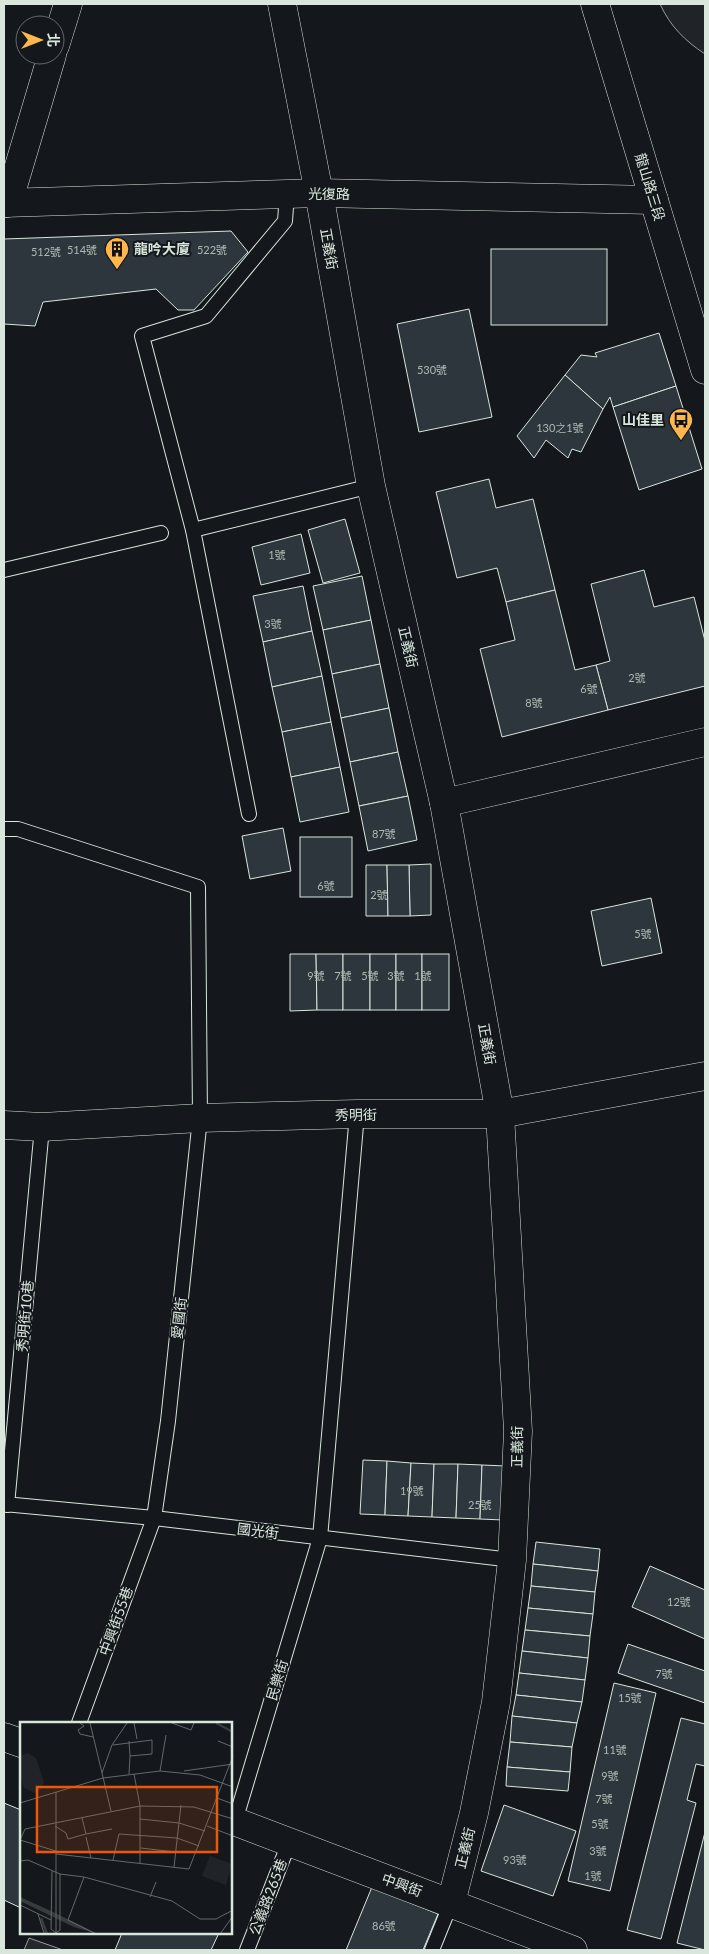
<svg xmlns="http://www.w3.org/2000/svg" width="709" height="1954" font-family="Lato,'Noto Sans TC',sans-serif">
<rect width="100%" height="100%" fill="#14181c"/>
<!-- green -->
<path fill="#202428" stroke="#939e99" d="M660 4H705V54C685 41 670 26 660 4Z"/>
<!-- parking -->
<path fill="#24282b" stroke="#939e99" d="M29 1938 63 1950H24Z"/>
<!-- building -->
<g fill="#2c363c" stroke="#d8e6dc">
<path d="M231 231 248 252 194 310H178L156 289 43 302 35 326 4 324V239Z"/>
<rect x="491" y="249" width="116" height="76"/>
<path d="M469 309 492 417 419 432 397 324Z"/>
<path d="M659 333 676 386 613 407 610 397 603 409 565 375 581 355 597 357 595 353Z"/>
<path d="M565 375 603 409 581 452 572 449 568 458 546 440 534 458 517 436Z"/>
<path d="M676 386 702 469 639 490 613 407Z"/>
<path d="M489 479 496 508 533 499 555 590 506 602 497 568 457 578 436 492Z"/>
<path d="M345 519 360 573 323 583 308 530Z"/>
<path d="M301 534 310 573 261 585 252 547Z"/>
<path d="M644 570 654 607 694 597 705 641V686L608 710 596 665 610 661 591 584Z"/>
<path d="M362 576 371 620 323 630 313 586Z"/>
<path d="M303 586 312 631 263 642 253 596Z"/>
<path d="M555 590 575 670 596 665 608 710 502 737 480 649 515 640 506 602Z"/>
<path d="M371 620 380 664 332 674 323 630Z"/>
<path d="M312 631 322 676 272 687 263 642Z"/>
<path d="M380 664 389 708 341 718 332 674Z"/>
<path d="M322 676 331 722 282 732 272 687Z"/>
<path d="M389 708 398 752 350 762 341 718Z"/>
<path d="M331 722 340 767 291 777 282 732Z"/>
<path d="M398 752 408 796 359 806 350 762Z"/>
<path d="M340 767 349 812 300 822 291 777Z"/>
<path d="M408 796 417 840 368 851 359 806Z"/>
<path d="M283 828 291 871 250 879 242 836Z"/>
<rect x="300" y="837" width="52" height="60"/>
<path d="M431 864V915L410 916 409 865Z"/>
<path d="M366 865H387L388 916H366Z"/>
<path d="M387 865H409L410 916H388Z"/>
<path d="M651 898 662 953 602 966 591 911Z"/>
<path d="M290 954H316L317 1010 290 1011Z"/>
<path d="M316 954H343V1010H317Z"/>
<rect x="343" y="954" width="27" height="56"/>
<rect x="370" y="954" width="26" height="56"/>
<rect x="396" y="954" width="26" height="56"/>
<rect x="422" y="954" width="27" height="56"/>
<path d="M363 1460 387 1461 385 1515 360 1514Z"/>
<path d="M387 1461 411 1463 408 1516 385 1515Z"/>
<path d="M411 1463 434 1464 432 1517 408 1516Z"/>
<path d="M434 1464H458L456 1518 432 1517Z"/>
<path d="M458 1464 482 1465 480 1519 456 1518Z"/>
<path d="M482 1465 506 1466 503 1520 480 1519Z"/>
<path d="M536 1542 600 1549 598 1571 533 1564Z"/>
<path d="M533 1564 598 1571 595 1592 531 1586Z"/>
<path d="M650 1566 705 1590V1639L632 1607Z"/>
<path d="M531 1586 595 1592 593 1614 528 1608Z"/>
<path d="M528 1608 593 1614 590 1636 525 1630Z"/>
<path d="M525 1630 590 1636 588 1658 522 1651Z"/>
<path d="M628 1644 705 1671V1703L618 1673Z"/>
<path d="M522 1651 588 1658 585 1680 519 1673Z"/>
<path d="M519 1673 585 1680 582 1702 516 1695Z"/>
<path d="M614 1683 656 1693 610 1891 568 1881Z"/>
<path d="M516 1695 582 1702 577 1723 512 1716Z"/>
<path d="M512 1716 577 1723 572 1747 510 1742Z"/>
<path d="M681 1718 705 1724V1766L696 1764 687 1800 696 1803 661 1939 627 1930Z"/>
<path d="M510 1742 572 1747 570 1772 507 1767Z"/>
<path d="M507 1767 570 1772 568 1791 506 1786Z"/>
<path d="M4 1803 21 1810V1908L4 1900Z"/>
<path d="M504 1805 576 1831 553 1896 481 1871Z"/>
<path d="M705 1832V1950L677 1943Z"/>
<path d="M372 1887 438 1914 423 1950H346Z"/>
<path d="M122 1933H219L211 1950H115Z"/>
</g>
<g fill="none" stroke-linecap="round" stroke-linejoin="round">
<!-- service casing -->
<g stroke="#d8e6dc" stroke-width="16">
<g id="service">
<path d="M193 530 142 336 206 316 285 221 287 194"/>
<path d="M4 570 161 533"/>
<path d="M249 814 193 530 371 486"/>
<path d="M4 829H18L198 887 200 1118 168 1421 154 1518 79 1723"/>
<path d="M4 1504 154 1518 512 1560"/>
<path d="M7 1505 42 1127"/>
<path d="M235 1821 320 1538 357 1114"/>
<path d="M247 1950 289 1843"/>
<path d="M432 1950 451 1903"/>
</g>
</g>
<!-- minor casing -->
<g stroke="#d8e6dc" stroke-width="29">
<g id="minor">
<path d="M282 4 319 193 371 486 444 803 500 1114 518 1431 512 1560 496 1702 474 1813 451 1903"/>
<path d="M55 46 68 4"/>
<path d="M4 203 319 193 654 200"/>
<path d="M8 203 52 55"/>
<path d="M444 803 705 742"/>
<path d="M4 1125 42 1127 200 1118 357 1114H500L705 1076"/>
<path d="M4 1737 21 1743"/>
<path d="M231 1820 573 1950"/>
</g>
</g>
<!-- tertiary casing -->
<g stroke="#d8e6dc" stroke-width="29">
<path id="tertiary" d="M595 4 705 370"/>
</g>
<!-- service -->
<use href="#service" stroke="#14181c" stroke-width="14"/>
<!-- minor -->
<use href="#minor" stroke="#14181c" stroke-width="28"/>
<!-- tertiary -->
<use href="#tertiary" stroke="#14181c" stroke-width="28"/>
</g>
<!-- icons -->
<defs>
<g id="building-pin" transform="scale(1.25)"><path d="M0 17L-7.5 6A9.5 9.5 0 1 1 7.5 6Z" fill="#ffb74d" stroke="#14181c"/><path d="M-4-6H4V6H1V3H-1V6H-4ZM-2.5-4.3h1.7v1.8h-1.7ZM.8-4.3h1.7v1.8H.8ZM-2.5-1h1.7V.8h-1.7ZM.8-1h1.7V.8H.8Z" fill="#111"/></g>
<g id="bus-pin" transform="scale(1.25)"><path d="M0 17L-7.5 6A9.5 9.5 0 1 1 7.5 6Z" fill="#ffb74d" stroke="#14181c"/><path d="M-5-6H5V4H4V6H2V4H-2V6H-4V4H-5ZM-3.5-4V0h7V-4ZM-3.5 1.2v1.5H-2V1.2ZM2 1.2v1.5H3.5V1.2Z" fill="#111"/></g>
</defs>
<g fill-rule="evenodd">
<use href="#building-pin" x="117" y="249"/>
<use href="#bus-pin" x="681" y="420"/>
</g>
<g text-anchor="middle" stroke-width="4" stroke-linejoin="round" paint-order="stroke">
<!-- number labels -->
<g font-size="11" fill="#adbab4">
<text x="82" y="254">514號</text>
<text x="212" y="254">522號</text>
<text x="46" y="256">512號</text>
<text x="432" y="374">530號</text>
<text x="560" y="432">130之1號</text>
<text x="277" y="559">1號</text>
<text x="273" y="628">3號</text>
<text x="637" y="682">2號</text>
<text x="589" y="693">6號</text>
<text x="534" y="707">8號</text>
<text x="384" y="838">87號</text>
<text x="326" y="890">6號</text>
<text x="379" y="899">2號</text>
<text x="643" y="938">5號</text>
<text x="316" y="980">9號</text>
<text x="343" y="980">7號</text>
<text x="370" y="980">5號</text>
<text x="396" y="980">3號</text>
<text x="423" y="980">1號</text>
<text x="412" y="1495">19號</text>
<text x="480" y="1509">25號</text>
<text x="679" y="1606">12號</text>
<text x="664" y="1678">7號</text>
<text x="630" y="1702">15號</text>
<text x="615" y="1754">11號</text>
<text x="610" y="1780">9號</text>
<text x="604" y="1803">7號</text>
<text x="600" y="1828">5號</text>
<text x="598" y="1855">3號</text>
<text x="515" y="1864">93號</text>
<text x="593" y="1880">1號</text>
<text x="384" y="1930">86號</text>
</g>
<!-- street labels -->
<g font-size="14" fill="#d8e6dc" stroke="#14181c">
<text transform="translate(650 187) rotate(73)" y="5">龍山路三段</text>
<text x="329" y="199">光復路</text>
<text transform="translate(329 249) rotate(80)" y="5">正義街</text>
<text transform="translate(408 647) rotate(77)" y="5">正義街</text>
<text transform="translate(487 1044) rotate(80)" y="5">正義街</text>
<text transform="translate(356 1115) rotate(-1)" y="5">秀明街</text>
<text transform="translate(25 1316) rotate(-85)" y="5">秀明街10巷</text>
<text transform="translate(179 1318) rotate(-84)" y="5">愛國街</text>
<text transform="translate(517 1447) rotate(-89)" y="5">正義街</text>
<text transform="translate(258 1531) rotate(7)" y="5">國光街</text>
<text transform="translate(116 1621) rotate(-70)" y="5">中興街55巷</text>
<text transform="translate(277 1680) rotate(-73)" y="5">民樂街</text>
<text transform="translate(465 1848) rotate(-76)" y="5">正義街</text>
<text transform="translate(402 1885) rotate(20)" y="5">中興街</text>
<text transform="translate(268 1897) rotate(-69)" y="5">公義路265巷</text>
</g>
<!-- poi labels -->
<g font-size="14" font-weight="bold" fill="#d8e6dc" stroke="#14181c" text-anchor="start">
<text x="134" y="254">龍吟大廈</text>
<text x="664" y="425" text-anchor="end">山佳里</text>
</g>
</g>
<!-- overview -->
<g transform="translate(20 1722)">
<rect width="212" height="212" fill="#14181c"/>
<path d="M8 31 16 36 24 60 21 67 15 71 4 66 0 53V34ZM190 134 212 142 206 163 182 154Z" fill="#202428"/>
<path d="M0 175 31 189 78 212 54 205 0 179Z" fill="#363b3e"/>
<path fill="none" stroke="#363b3e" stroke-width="2.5" d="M196 1 213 10M21 196 27 212"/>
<path fill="none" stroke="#626a69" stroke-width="1" d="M60 1 64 4 58 8 60 12 73 15M70 1 82 51M114 1 117 17M152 1 171 8 174 1M109 19 110 34M198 19 213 25M93 23 132 18V32L110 34 109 52M140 49 146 13M164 49 213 42M114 52 120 84V141M36 70V212M197 76 213 82M0 81 83 56 140 49 180 53 213 65M91 89 82 51 92 23 107 1M62 96 66 112 92 107M120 97 159 101 185 109M35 104 46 111 48 117 66 112M187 104 213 114M66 115 71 136M1 116 5 107 120 84 174 85 213 97M0 118 36 129M121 126 155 130M36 132 169 147 213 34M93 138 99 112 157 116 179 124M0 139 8 138 40 152 64 155 152 179 180 197H196L213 188M154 145 161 83M32 149 31 207 36 211M64 155 48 198 76 212M130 175 136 160M0 183 31 198M18 192 24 211M36 211 40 208V152M200 212 213 194"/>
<path fill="#e8590c" fill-opacity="0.15" stroke="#e8590c" stroke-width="2.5" d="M17 65H197V130H17Z"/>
<rect width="212" height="212" fill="none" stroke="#d8e6dc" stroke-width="2.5"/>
</g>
<!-- border -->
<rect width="709" height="1954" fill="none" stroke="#d8e6dc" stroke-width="10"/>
<!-- north arrow -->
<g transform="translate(40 40) rotate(90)"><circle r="24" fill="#14181c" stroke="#626a69"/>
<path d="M0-4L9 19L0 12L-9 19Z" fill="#ffb74d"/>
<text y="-8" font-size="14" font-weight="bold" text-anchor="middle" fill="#d8e6dc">北</text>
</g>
</svg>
